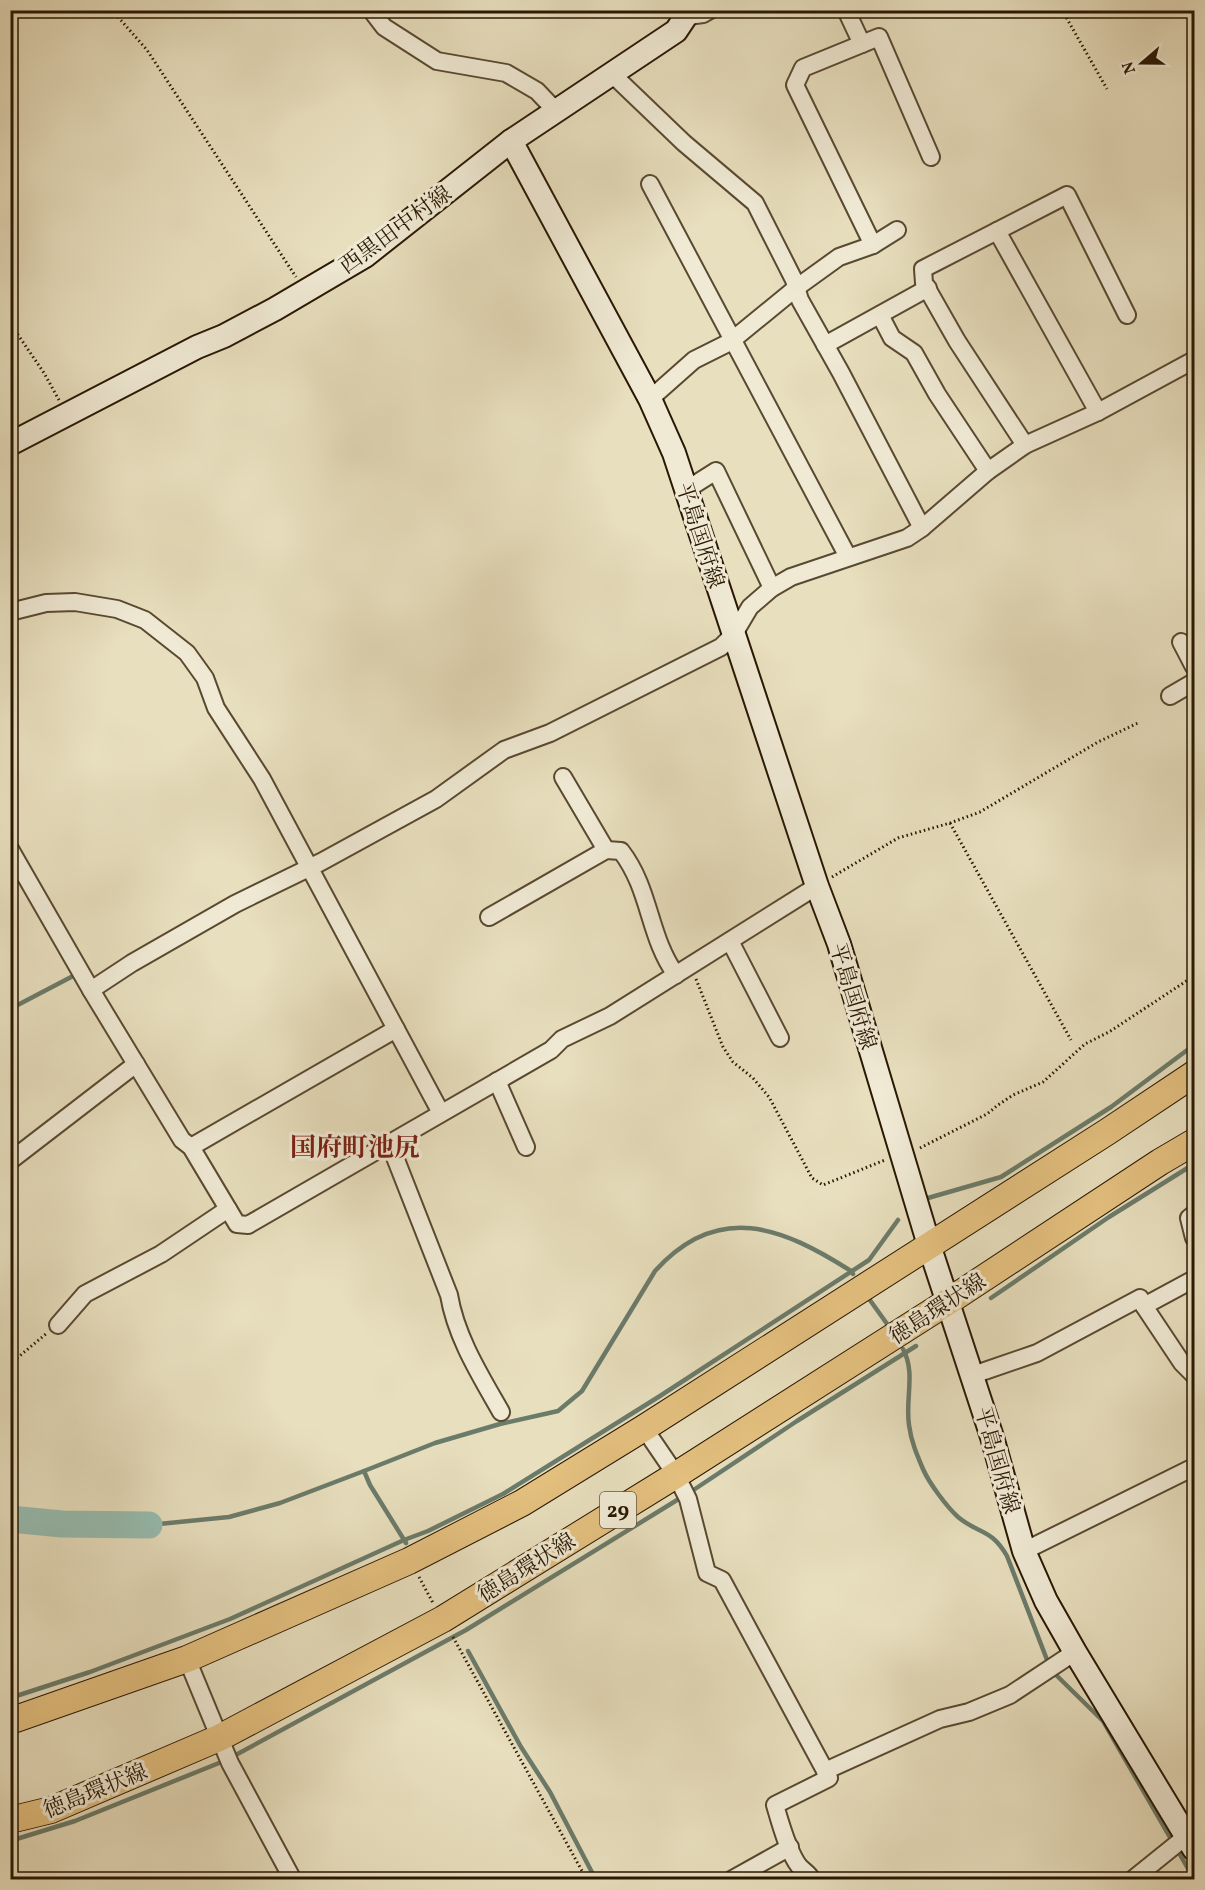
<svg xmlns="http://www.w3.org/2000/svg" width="1205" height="1890" font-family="Vollkorn,'Noto Serif JP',serif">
<rect width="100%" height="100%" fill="#e8dfbe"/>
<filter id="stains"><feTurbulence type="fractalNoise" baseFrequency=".00333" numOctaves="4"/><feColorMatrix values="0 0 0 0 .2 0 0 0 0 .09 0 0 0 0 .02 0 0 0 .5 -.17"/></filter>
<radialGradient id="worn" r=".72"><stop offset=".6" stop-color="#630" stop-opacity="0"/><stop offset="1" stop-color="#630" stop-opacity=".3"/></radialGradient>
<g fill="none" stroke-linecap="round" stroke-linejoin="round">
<!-- stream -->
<g stroke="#6b7b6a" stroke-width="4.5">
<path d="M10 1009 75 975"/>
<path d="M928 1198 1001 1177 1111 1107 1194 1045"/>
<path d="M867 1296 890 1328"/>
<path d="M991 1298 1109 1217 1194 1164"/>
<path d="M903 1349C916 1373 905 1399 909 1425 911 1441 917 1455 923 1469 929 1483 947 1507 958 1517 978 1534 991 1528 1007 1556L1049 1665"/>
<path d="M364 1471 435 1443 500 1424 558 1411 582 1391 655 1271C718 1201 782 1227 851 1271L853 1274"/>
<path d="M689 1493 797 1421 916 1346"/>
<path d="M149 1525 229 1517 280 1503 364 1471 370 1485 406 1543"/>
<path d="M468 1651 521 1747 550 1792 596 1880"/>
<path d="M1053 1672 1103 1721 1194 1879"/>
<path d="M10 1698 90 1672 230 1619 404 1540 428 1531 503 1494 660 1396 869 1260 898 1220"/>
<path d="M232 1757 466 1630 682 1497"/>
<path d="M10 1841 75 1821 224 1761"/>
</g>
<!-- river -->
<path stroke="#97bdb0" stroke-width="27" d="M10 1519 62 1524 149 1525"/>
<!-- street casing -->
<g stroke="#594931" stroke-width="20">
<g id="street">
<path d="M371 10 384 27 437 61 506 73 537 91 556 111"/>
<path d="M846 10 862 44"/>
<path d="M688 16 703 14 710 10"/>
<path d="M612 74 684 143 755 203 794 280 800 300 841 373 922 528"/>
<path d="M650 184 848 557"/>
<path d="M997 231 1098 412"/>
<path d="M873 245 795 85 803 68 879 37 931 157"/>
<path d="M880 315 892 338 914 353 937 394 988 471"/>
<path d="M825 345 928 288"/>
<path d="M650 399 694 360 730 342 796 288 839 257 873 245 897 230"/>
<path d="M1025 445 957 341 924 283 923 269 1067 195 1127 315"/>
<path d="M686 490 716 471 772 588"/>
<path d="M10 612 46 603 75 602 117 609 145 620 187 653 205 678 216 708 262 779 441 1113"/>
<path d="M1181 642 1194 667"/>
<path d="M1170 696 1194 682"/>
<path d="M563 777 606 850"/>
<path d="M10 849 91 990 182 1140 191 1147 237 1224 248 1225 551 1050 562 1039 610 1016 817 886"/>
<path d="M489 917 606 850 621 851C651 890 648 936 676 975"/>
<path d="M730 941 780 1038"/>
<path d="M91 990 132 963 235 904 321 862 436 799 504 750 550 733 721 647 734 634 750 607 772 588 791 577 907 538 922 528 988 471 1025 445 1098 412 1194 360"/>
<path d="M497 1081 526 1147"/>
<path d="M389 1142 449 1295C456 1337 480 1375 501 1412"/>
<path d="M191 1147 396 1029"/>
<path d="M10 1161 136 1064"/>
<path d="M1194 1214 1189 1218 1194 1238"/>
<path d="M1194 1279 1144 1306 1182 1363 1194 1375"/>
<path d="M58 1325 85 1294 161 1254 228 1209"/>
<path d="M973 1375 1037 1353 1140 1298 1144 1306"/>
<path d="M644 1428 676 1475 688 1499 707 1573 722 1580 829 1778 775 1805C780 1822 788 1852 799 1866 803 1871 809 1873 812 1880"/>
<path d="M1024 1551 1194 1467"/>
<path d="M187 1659 230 1763 293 1880"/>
<path d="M825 1771 940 1719 969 1712 1010 1695 1075 1652"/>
<path d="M731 1880 790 1847"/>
<path d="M1132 1880 1194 1830"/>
</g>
</g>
<!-- secondary casing -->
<g stroke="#291702" stroke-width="26">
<g id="secondary">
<path d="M511 141 650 399 674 453 817 886 839 944 929 1245 992 1437 1024 1551 1046 1601 1075 1652 1194 1849"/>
<path d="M10 444 197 347 224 336 275 309 365 256 511 141 676 31 690 10"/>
</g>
</g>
<!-- primary casing -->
<g stroke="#291702" stroke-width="28">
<g id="primary">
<path d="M10 1721 187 1659 409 1561 522 1503 644 1428 1107 1132 1194 1074"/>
<path d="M10 1820 51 1810 219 1738 443 1619 676 1475 949 1301 1160 1162 1194 1142"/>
</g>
</g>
<!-- path -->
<g stroke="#291702" stroke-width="3" stroke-dasharray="1.5 3" stroke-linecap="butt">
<path d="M112 10 147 50 296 277"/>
<path d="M1062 10 1107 89"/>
<path d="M10 323 44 373 59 400"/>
<path d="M950 823 1071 1040"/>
<path d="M832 877 898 838 950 823 980 812 1098 742 1140 722"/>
<path d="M696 979 723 1047 733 1062 753 1078 769 1097 812 1178 823 1185 885 1160"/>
<path d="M920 1148 987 1114 998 1105 1013 1095 1043 1082 1085 1044 1109 1032 1194 976"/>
<path d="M10 1364 47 1333"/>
<path d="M419 1577 433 1603"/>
<path d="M453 1637 587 1880"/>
</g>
<!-- street -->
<use href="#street" stroke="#f0ead5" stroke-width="16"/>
<!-- secondary -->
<use href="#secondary" stroke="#f0ead5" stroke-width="22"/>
<!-- primary -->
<use href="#primary" stroke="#e4c07f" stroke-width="26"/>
</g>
<g text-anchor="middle" stroke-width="6" stroke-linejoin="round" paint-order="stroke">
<!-- shield labels -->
<rect fill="#f0ead5" stroke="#655641" stroke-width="1.5" x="600" y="1492" width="36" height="36" rx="4.5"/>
<g font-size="21" font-weight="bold" fill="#291702">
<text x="618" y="1517">29</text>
</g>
<!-- street labels -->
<g font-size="22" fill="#291702" stroke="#f0ead5">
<text transform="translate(395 229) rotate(-36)" y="8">西黒田中村線</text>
<text transform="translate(701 535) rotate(72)" y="8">平島国府線</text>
<text transform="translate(854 996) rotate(73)" y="8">平島国府線</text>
<text transform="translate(937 1308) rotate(-33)" y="8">徳島環状線</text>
<text transform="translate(998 1460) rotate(74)" y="8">平島国府線</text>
<text transform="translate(526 1567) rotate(-32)" y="8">徳島環状線</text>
<text transform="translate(95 1790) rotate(-22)" y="8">徳島環状線</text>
</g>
<!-- quarter labels -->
<g font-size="26" font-weight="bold" fill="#7a1f14" stroke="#f0ead5">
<text x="355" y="1156">国府町池尻</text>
</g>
</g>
<!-- margin -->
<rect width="1205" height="1890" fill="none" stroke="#e8dfbe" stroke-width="36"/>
<rect x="12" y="12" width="1181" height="1866" fill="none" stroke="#291702" stroke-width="3"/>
<rect x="18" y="18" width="1169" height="1854" fill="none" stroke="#291702" stroke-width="1.5"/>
<!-- north arrow -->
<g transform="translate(1142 63) rotate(250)" stroke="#f0ead5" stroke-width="4.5" paint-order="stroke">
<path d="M0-4.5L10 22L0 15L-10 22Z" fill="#291702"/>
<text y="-9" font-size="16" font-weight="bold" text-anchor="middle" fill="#291702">N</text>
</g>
<rect width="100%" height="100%" filter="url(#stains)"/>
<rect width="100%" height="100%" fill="url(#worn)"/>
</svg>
